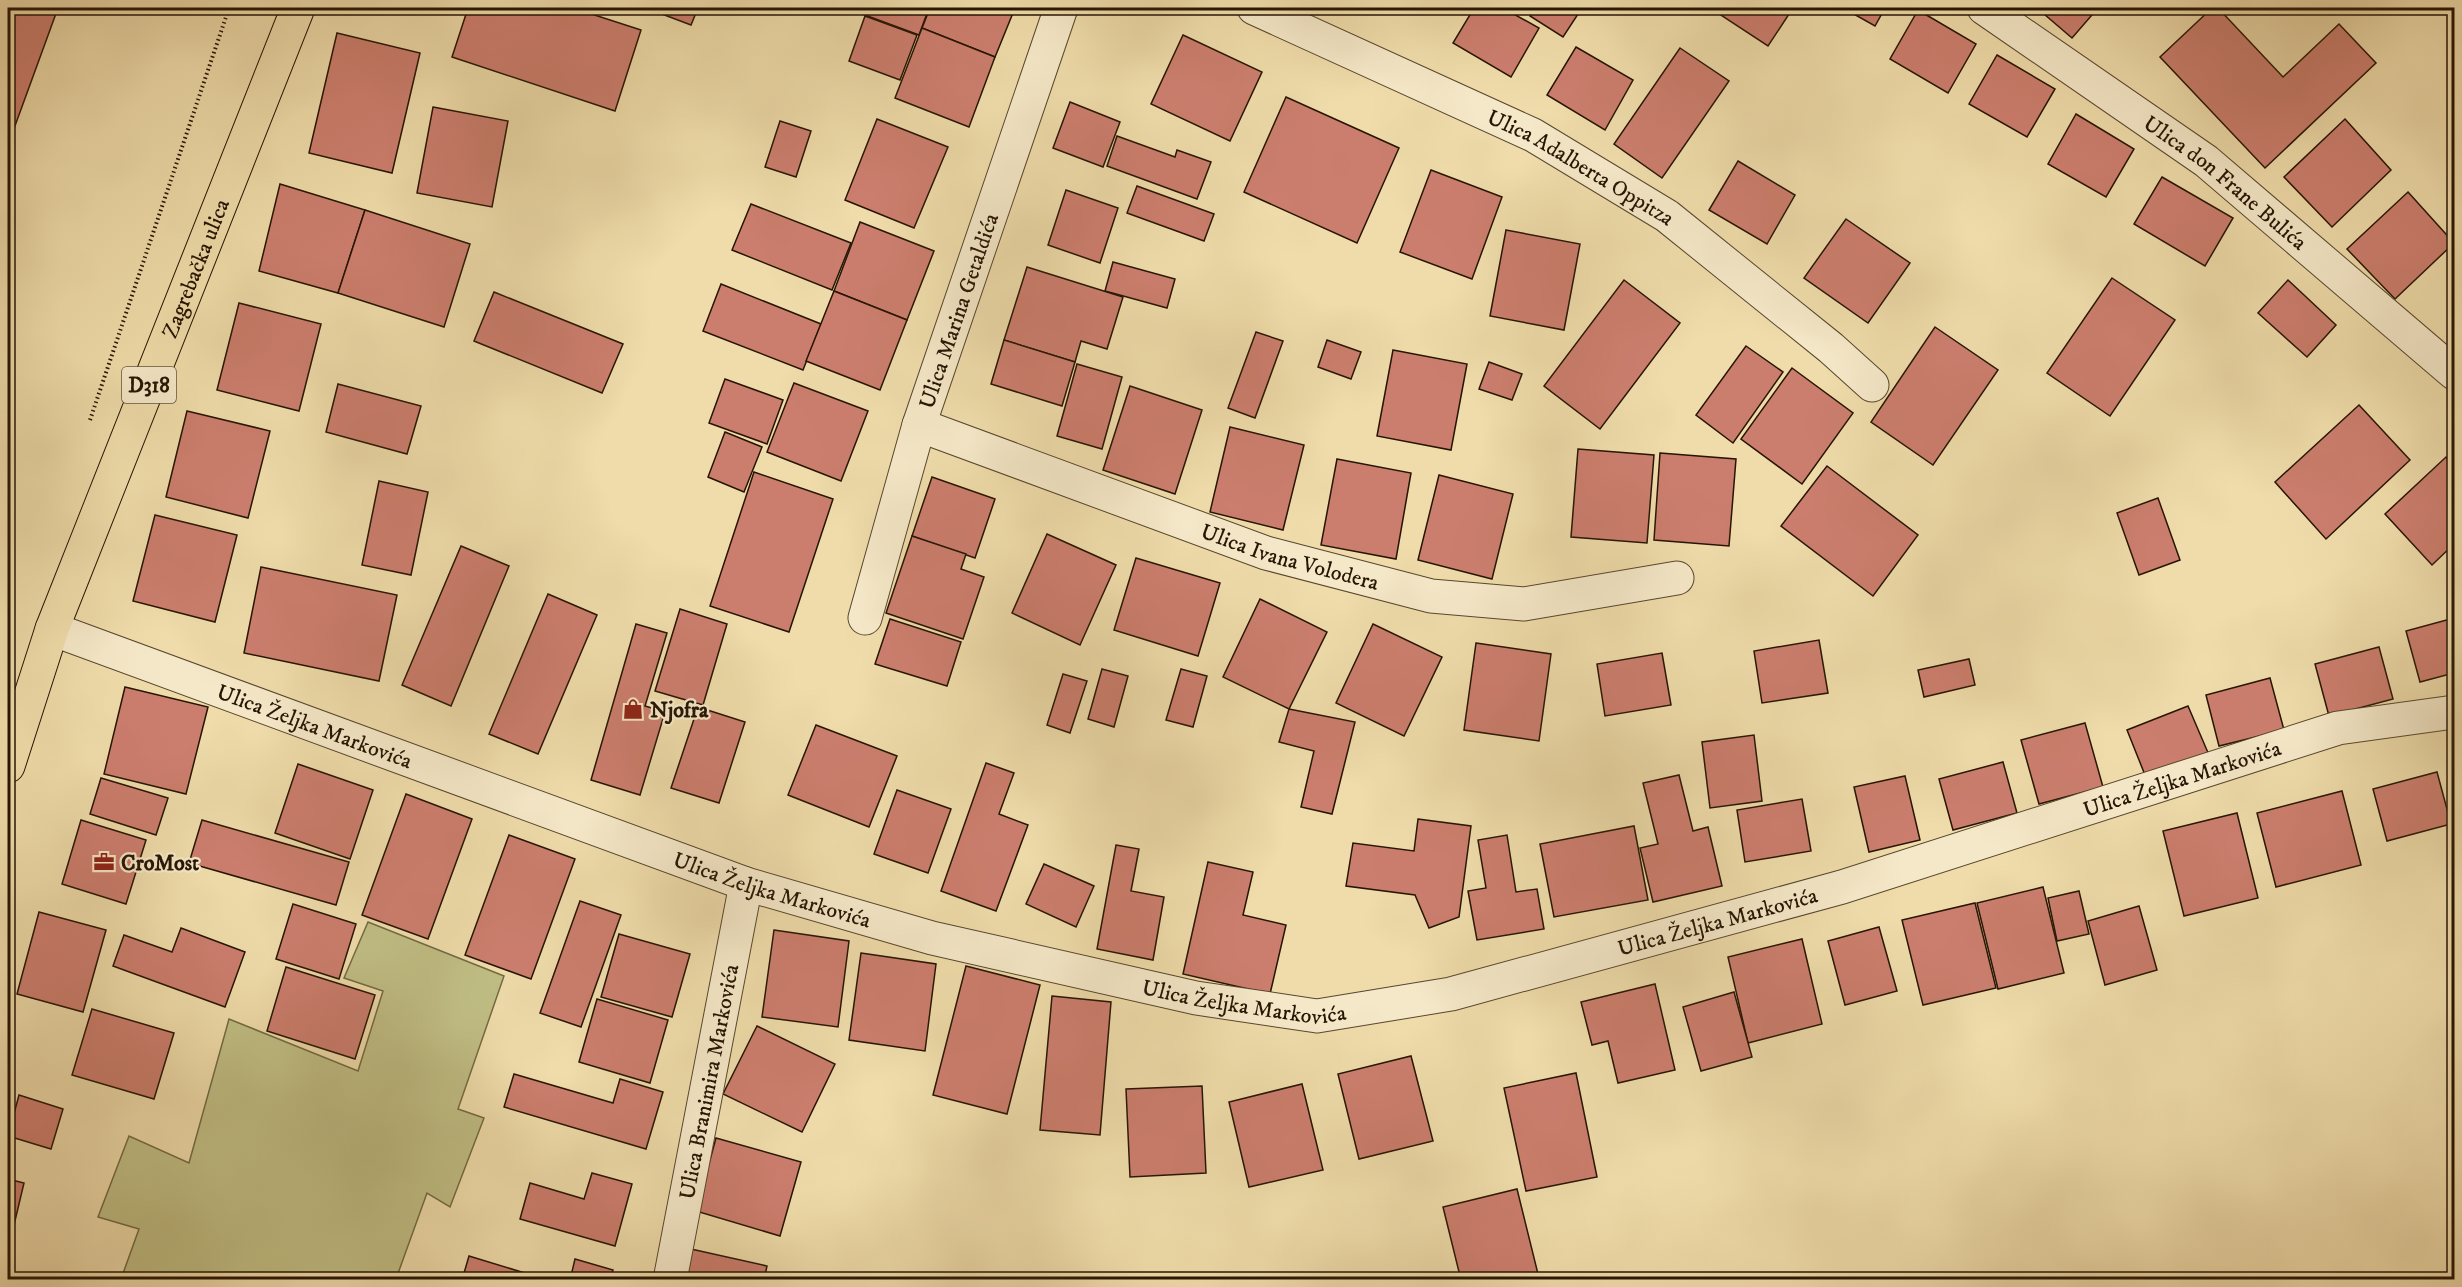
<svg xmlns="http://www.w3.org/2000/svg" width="2462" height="1287" font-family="'IM FELL DW Pica',serif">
<rect width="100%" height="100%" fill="#efdcaa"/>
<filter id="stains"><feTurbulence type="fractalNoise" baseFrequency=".00333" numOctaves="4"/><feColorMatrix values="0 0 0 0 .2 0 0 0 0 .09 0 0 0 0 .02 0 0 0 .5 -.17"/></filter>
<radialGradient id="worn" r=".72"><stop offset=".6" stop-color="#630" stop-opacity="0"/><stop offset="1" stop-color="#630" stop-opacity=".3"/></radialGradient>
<!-- green -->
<path fill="#c0be84" stroke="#736a44" stroke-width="1.5" d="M368 922 504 976 458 1109 484 1118 450 1207 427 1193 396 1279H121L139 1229 98 1217 129 1136 189 1163 229 1019 358 1071 383 991 344 978Z"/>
<!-- building -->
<g fill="#cc7e6e" stroke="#261504" stroke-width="1.5">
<path d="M8 8H58L8 145Z"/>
<path d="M468 8H573L641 30 615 111 452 57Z"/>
<path d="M646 8H698L691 25Z"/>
<path d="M846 8H929L919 35Z"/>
<path d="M930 8H1015L995 57 922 28Z"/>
<path d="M1474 8H1503L1539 28 1511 77 1453 43Z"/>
<path d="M1535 8H1582L1563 37 1530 16Z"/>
<path d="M1715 8H1793L1768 46 1713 10Z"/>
<path d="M1843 8H1885L1875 26Z"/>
<path d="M2037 8H2098L2072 38Z"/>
<path d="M2212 8H2218L2283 77 2339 24 2376 63 2265 168 2160 57Z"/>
<path d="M1918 10 1976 44 1948 93 1890 59Z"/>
<path d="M865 16 917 35 900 80 849 61Z"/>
<path d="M922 28 995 57 969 127 895 98Z"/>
<path d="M337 33 420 53 392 173 309 153Z"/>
<path d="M1183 35 1262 72 1230 141 1151 104Z"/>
<path d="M1576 47 1633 80 1605 130 1547 95Z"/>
<path d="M1680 48 1729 81 1662 178 1614 144Z"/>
<path d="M1997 55 2055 89 2027 137 1969 104Z"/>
<path d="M1286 97 1399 148 1357 243 1244 192Z"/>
<path d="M1070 102 1120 122 1103 167 1053 148Z"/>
<path d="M433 107 508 121 492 207 417 193Z"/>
<path d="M2076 114 2134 149 2106 197 2048 164Z"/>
<path d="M877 119 948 147 914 228 845 200Z"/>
<path d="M2345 119 2391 170 2332 227 2284 177Z"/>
<path d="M780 121 811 131 796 177 765 167Z"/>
<path d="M1117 136 1175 157 1177 150 1211 162 1197 199 1107 166Z"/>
<path d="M1738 161 1795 195 1767 244 1709 210Z"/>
<path d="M1431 170 1502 197 1472 279 1400 252Z"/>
<path d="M2162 177 2233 218 2205 266 2134 224Z"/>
<path d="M280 184 365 210 338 293 259 271Z"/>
<path d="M1137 186 1214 214 1204 241 1127 213Z"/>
<path d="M1066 190 1118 208 1100 263 1048 245Z"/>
<path d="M2408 192 2454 243 2395 299 2347 249Z"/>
<path d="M751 204 851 243 832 290 732 250Z"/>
<path d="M365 210 470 244 444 327 338 293Z"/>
<path d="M1846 219 1910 263 1868 323 1804 278Z"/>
<path d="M860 222 934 251 907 320 834 291Z"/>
<path d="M1506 230 1580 244 1564 330 1490 316Z"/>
<path d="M1113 262 1175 279 1167 308 1105 291Z"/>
<path d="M1027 267 1123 297 1107 349 1081 341 1075 362 1004 340Z"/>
<path d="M2112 278 2175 320 2110 416 2047 373Z"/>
<path d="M1624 280 1680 323 1600 429 1544 386Z"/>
<path d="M2288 280 2336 325 2307 357 2258 313Z"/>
<path d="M721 284 821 324 803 370 703 331Z"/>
<path d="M834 291 907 320 880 390 806 361Z"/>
<path d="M494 292 623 344 602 393 474 341Z"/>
<path d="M239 303 321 324 299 411 217 390Z"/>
<path d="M1935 327 1998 370 1933 465 1871 422Z"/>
<path d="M1256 332 1283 341 1255 418 1228 408Z"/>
<path d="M1004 340 1075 362 1062 406 991 384Z"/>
<path d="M1327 340 1361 352 1351 379 1318 367Z"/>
<path d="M1746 346 1783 372 1733 443 1696 415Z"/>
<path d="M1393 350 1467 364 1451 450 1377 436Z"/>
<path d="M1489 362 1522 374 1512 400 1479 389Z"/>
<path d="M1077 364 1122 377 1102 449 1057 436Z"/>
<path d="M1792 368 1853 413 1802 484 1741 439Z"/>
<path d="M725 379 783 400 767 444 709 423Z"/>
<path d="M794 383 868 411 841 481 767 452Z"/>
<path d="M338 384 421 406 407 454 326 432Z"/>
<path d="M1130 386 1202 410 1175 494 1103 470Z"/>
<path d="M2359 405 2410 460 2326 539 2275 482Z"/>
<path d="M187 411 270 431 248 518 166 497Z"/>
<path d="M1230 427 1304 445 1283 530 1210 512Z"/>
<path d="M725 432 762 447 744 492 708 477Z"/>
<path d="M1578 449 1654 455 1647 543 1571 537Z"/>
<path d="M1660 453 1736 459 1729 546 1654 540Z"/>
<path d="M2446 457 2454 467V544L2432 565 2385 514Z"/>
<path d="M1337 459 1411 473 1396 559 1321 545Z"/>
<path d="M1827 466 1918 535 1873 596 1781 526Z"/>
<path d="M754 472 833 499 789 632 710 606Z"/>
<path d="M1439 475 1513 494 1492 579 1418 560Z"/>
<path d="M932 477 995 499 975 558 912 536Z"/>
<path d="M379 481 428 492 411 575 362 565Z"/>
<path d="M2158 498 2180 560 2139 575 2117 513Z"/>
<path d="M155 515 237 535 215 622 133 601Z"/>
<path d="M1047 534 1116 565 1080 645 1012 613Z"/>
<path d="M912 536 966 554 961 569 984 577 963 639 886 613Z"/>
<path d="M461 546 509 566 451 706 402 685Z"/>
<path d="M1136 558 1220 583 1198 656 1114 630Z"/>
<path d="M261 567 397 595 379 681 244 653Z"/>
<path d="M548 594 597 615 538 754 489 734Z"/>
<path d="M1260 599 1327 632 1289 709 1223 677Z"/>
<path d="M680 609 727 624 703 705 655 691Z"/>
<path d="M2454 618V673L2420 682 2406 631Z"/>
<path d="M890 619 961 642 947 686 875 664Z"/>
<path d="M636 624 667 633 645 706 665 712 640 795 591 780Z"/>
<path d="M1373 624 1442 657 1404 736 1336 703Z"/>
<path d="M1819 640 1828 693 1762 703 1754 651Z"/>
<path d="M1476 643 1551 654 1539 741 1464 730Z"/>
<path d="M2379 647 2393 699 2329 716 2315 664Z"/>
<path d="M1662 653 1671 705 1605 716 1597 664Z"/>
<path d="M1969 659 1975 685 1924 697 1918 670Z"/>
<path d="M1102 669 1128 676 1114 727 1088 719Z"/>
<path d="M1181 669 1207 676 1193 727 1166 720Z"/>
<path d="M1063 674 1087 681 1070 733 1047 725Z"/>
<path d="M2270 678 2284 730 2219 746 2206 695Z"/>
<path d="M125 687 208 707 186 794 104 774Z"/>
<path d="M2188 706 2209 755 2147 780 2127 730Z"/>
<path d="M698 707 745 722 719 803 671 788Z"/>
<path d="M1289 709 1355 722 1332 814 1301 807 1314 751 1279 742Z"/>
<path d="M2085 723 2103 787 2039 804 2021 740Z"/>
<path d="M816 725 897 756 869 827 788 795Z"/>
<path d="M1754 735 1762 801 1710 808 1702 742Z"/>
<path d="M2003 762 2017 813 1953 830 1939 779Z"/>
<path d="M986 763 1014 773 999 814 1028 825 996 911 941 891Z"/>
<path d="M298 764 373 790 350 859 275 833Z"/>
<path d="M2437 772 2451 824 2387 841 2373 789Z"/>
<path d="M1679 775 1693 831 1708 827 1722 886 1653 902 1640 848 1658 844 1643 783Z"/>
<path d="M1905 776 1920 840 1869 852 1854 787Z"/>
<path d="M101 778 168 798 156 835 90 814Z"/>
<path d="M897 790 951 809 928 873 874 854Z"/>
<path d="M2342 791 2361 865 2276 887 2257 813Z"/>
<path d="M406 794 472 819 428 939 362 915Z"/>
<path d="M1802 799 1811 851 1745 862 1737 810Z"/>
<path d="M2237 813 2258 898 2184 916 2163 831Z"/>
<path d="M1418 819 1471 826 1459 917 1429 928 1415 895 1346 886 1353 843 1414 851Z"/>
<path d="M81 820 146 840 126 904 62 884Z"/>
<path d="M202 820 349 862 336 905 189 863Z"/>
<path d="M1634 826 1648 900 1554 917 1540 844Z"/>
<path d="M509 835 575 859 531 979 465 955Z"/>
<path d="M1507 835 1516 892 1537 889 1544 929 1477 940 1468 891 1486 888 1478 840Z"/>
<path d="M1116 845 1139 849 1131 891 1164 897 1153 960 1097 949Z"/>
<path d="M1208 862 1253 872 1243 915 1286 925 1270 994 1183 974Z"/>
<path d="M1044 864 1094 886 1076 927 1026 904Z"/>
<path d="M2043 887 2064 973 1998 989 1977 903Z"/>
<path d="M2079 891 2089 934 2057 941 2048 898Z"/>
<path d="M580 901 621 915 581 1027 540 1013Z"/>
<path d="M1975 903 1996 988 1923 1005 1902 920Z"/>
<path d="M293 904 356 924 339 979 276 959Z"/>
<path d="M2139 906 2157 970 2105 985 2088 921Z"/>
<path d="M39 912 106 930 83 1012 17 994Z"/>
<path d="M1879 927 1897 991 1845 1005 1828 941Z"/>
<path d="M181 928 245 952 225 1007 113 966 124 935 172 952Z"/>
<path d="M774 930 849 941 838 1027 762 1017Z"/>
<path d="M619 934 690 954 672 1017 601 997Z"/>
<path d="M1802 939 1822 1024 1748 1043 1728 957Z"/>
<path d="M861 953 936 964 925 1051 849 1040Z"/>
<path d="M966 966 1040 985 1007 1114 933 1095Z"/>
<path d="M286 967 375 995 355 1059 267 1031Z"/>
<path d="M1655 984 1675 1070 1618 1083 1608 1041 1592 1045 1581 1002Z"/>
<path d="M1734 992 1752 1057 1701 1071 1683 1007Z"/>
<path d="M1052 996 1111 1002 1100 1135 1040 1130Z"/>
<path d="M597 999 668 1020 650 1083 579 1062Z"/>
<path d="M92 1009 174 1033 154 1099 72 1075Z"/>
<path d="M757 1026 835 1064 802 1132 723 1094Z"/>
<path d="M1411 1056 1433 1141 1359 1159 1338 1074Z"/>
<path d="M1576 1073 1597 1177 1526 1191 1504 1088Z"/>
<path d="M514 1074 613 1103 620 1079 663 1092 646 1149 504 1107Z"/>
<path d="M1302 1084 1323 1170 1249 1187 1229 1102Z"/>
<path d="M1202 1086 1206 1173 1130 1177 1126 1089Z"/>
<path d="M19 1095 63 1109 51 1149 8 1136Z"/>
<path d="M716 1138 801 1162 780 1236 696 1211Z"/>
<path d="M592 1173 632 1184 615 1246 520 1219 530 1183 584 1199Z"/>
<path d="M8 1179 24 1183 8 1250Z"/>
<path d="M1517 1189 1538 1274 1516 1280H1461L1443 1207Z"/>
<path d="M691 1249 767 1266 764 1280H684Z"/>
<path d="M469 1256 548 1280H462Z"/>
<path d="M575 1259 613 1270 610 1280H570Z"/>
</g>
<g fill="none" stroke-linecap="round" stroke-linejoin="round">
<!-- minor casing -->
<g stroke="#58472e" stroke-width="35">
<g id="minor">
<path id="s1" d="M1254 8 1533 135 1667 216 1831 348 1872 385"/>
<path id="s2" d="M1984 8 2206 161 2454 373"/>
<path id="s3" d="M919 425 1266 553 1431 596 1524 604 1677 578"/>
<path id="s4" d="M865 618 919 425 1061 8"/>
<path id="s5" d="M52 629 746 884 932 938 1196 998 1317 1016 1451 994 1842 887 2338 728 2454 712"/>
<path id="s6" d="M670 1280 746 884"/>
</g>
</g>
<!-- primary casing -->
<g stroke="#261504" stroke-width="35">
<g id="primary">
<path id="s7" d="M8 766 52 629 298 8"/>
</g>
</g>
<!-- path -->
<path stroke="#261504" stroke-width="4" stroke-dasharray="1.5 3" stroke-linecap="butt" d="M90 420 229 8"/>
<!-- minor -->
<use href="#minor" stroke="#f5e8c8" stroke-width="33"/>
<!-- primary -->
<use href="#primary" stroke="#efdcaa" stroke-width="33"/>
</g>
<!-- icons -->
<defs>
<g id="shop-bare" transform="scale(1.62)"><path d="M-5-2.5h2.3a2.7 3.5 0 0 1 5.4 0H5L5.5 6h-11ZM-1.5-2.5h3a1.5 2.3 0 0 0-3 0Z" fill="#8f2418" stroke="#f5e8c8" stroke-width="2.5" paint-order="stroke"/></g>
<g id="office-bare" transform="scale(1.62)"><path d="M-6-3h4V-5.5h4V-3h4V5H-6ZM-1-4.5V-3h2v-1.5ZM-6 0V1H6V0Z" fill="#8f2418" stroke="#f5e8c8" stroke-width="2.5" paint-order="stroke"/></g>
</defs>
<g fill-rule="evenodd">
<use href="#shop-bare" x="633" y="709"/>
<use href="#office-bare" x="104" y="862"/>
</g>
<g text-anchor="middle" stroke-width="4.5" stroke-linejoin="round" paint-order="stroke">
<!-- shield labels -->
<rect fill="#f5e8c8" stroke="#64543f" stroke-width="1.5" x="122" y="367" width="54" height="36" rx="4.5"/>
<g font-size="21" font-weight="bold" fill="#261504">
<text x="149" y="392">D318</text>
</g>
<!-- street labels -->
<g font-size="22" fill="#261504" stroke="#f5e8c8">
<text dy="8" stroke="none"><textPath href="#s1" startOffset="364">Ulica Adalberta Oppitza</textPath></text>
<text dy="8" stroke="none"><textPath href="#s2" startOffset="298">Ulica don Frane Bulića</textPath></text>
<text dy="8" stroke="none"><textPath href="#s7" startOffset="532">Zagrebačka ulica</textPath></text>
<text dy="8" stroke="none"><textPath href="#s4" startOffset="321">Ulica Marina Getaldića</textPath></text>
<text dy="8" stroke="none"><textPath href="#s3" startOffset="394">Ulica Ivana Volodera</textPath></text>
<text dy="8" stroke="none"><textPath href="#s5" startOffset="280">Ulica Željka Markovića</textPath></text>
<text dy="8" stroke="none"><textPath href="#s5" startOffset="2224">Ulica Željka Markovića</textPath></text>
<text dy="8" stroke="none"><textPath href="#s5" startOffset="766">Ulica Željka Markovića</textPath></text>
<text dy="8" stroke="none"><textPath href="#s5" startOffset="1738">Ulica Željka Markovića</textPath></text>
<text dy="8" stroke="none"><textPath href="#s5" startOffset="1252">Ulica Željka Markovića</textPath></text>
<text dy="8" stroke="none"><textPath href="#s6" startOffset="202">Ulica Branimira Markovića</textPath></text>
</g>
<!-- poi labels -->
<g font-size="22" font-weight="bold" fill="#261504" stroke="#f5e8c8" text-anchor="start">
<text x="650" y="717">Njofra</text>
<text x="121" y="870">CroMost</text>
</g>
</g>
<!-- margin -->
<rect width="2462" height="1287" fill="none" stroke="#efdcaa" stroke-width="30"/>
<rect x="9" y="9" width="2444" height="1269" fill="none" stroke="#261504" stroke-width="3"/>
<rect x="15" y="15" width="2432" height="1257" fill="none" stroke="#261504" stroke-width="1.5"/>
<rect width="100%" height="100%" filter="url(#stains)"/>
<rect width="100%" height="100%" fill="url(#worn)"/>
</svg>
